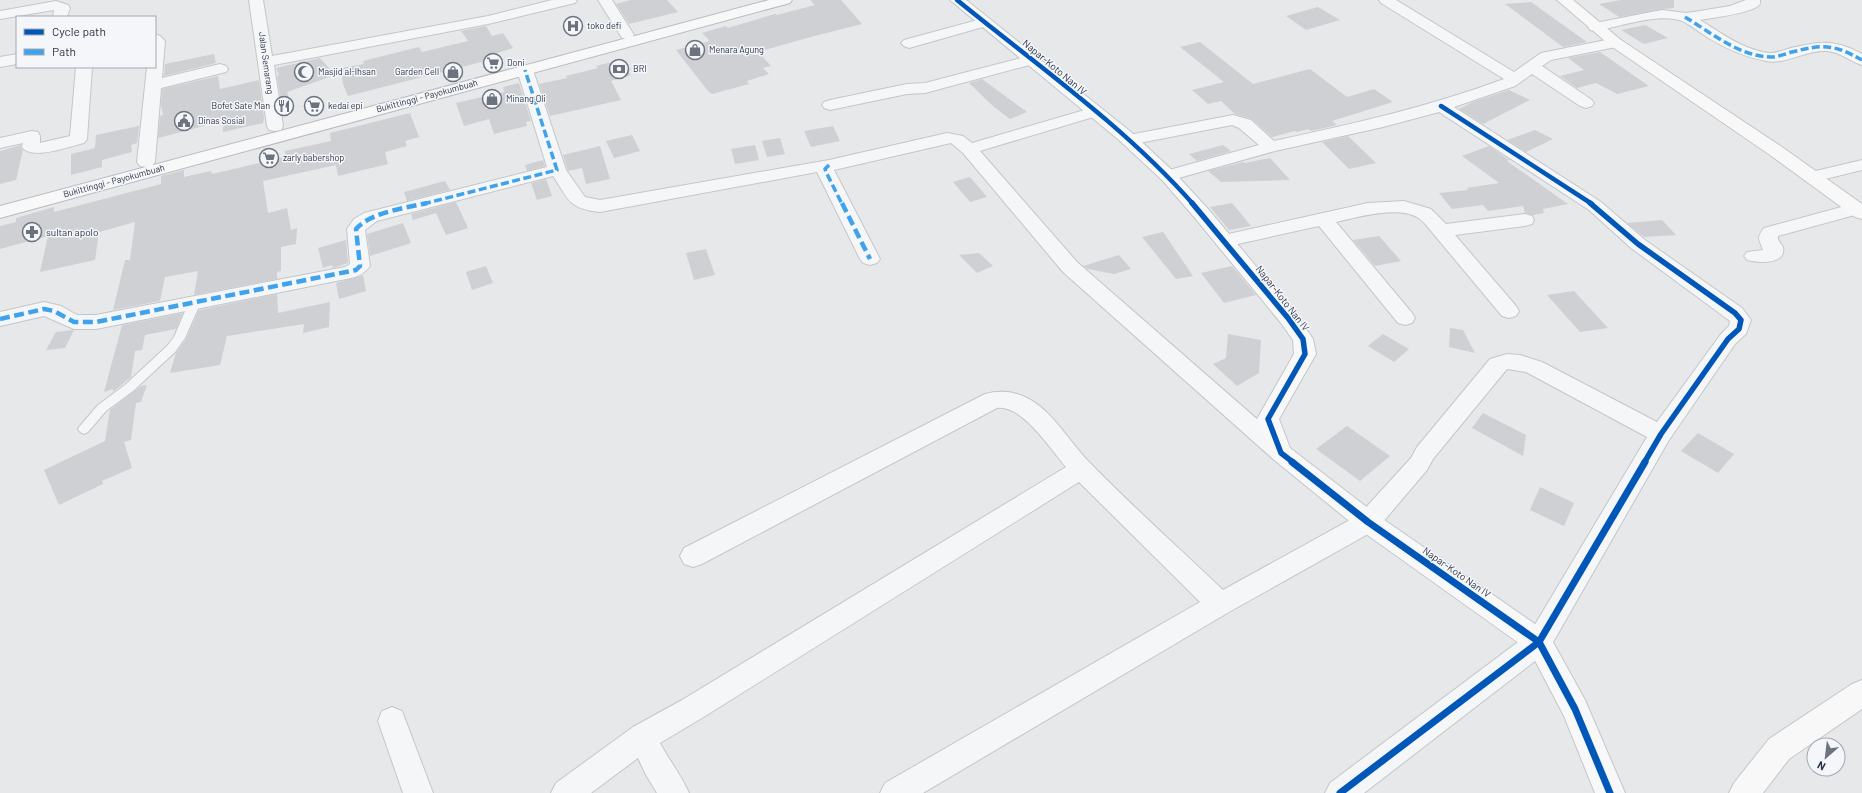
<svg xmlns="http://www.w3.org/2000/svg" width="1862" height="793" font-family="Barlow,sans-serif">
<rect width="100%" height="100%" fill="#e6e8ea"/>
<!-- building -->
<g fill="#ced0d3">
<path d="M631 0H667L678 12 629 24 616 4Z"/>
<path d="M810 0H841L862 24 807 38 758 52 771 66 763 68 769 74 747 81 749 84 712 94 708 91 676 50 710 41 702 33 726 26 728 28 775 14 777 15 815 5Z"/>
<path d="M1621 0H1674V8L1662 9 1619 17 1599 4Z"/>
<path d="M1531 2 1587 42 1563 47 1505 4Z"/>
<path d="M1318 7 1340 20 1306 30 1286 16Z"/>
<path d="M1645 25 1668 38 1644 44 1621 30Z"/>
<path d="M486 26 492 36 503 33 513 48 491 55 493 59 348 96 343 84 341 68 364 64 363 61 419 47 422 52 468 41 461 31Z"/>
<path d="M1200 42 1253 84 1310 69 1347 97 1374 89 1393 102 1332 121 1337 125 1311 131 1308 129 1297 132 1295 131 1272 137 1252 119 1235 114 1221 101 1208 104 1192 90 1224 82 1180 47Z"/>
<path d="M1600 52 1649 86 1617 94 1596 83 1577 88 1560 76 1584 70 1568 58Z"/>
<path d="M214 54 216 63 164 76 165 64Z"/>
<path d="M320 58 335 75 287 92 293 110 283 113 277 76 279 75 276 68Z"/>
<path d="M619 60 631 75 611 81 621 100 550 116 539 84 567 78 566 76 598 68 596 66Z"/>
<path d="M218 76 220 89 259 80 264 118 263 123 223 132V121L158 138 160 116 163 115 161 105 162 89Z"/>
<path d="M982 79 1027 112 1010 119 994 107 969 83Z"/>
<path d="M519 83 531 121 526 122 527 126 494 134 489 119 464 126 456 103 504 92 503 87Z"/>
<path d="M1509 90 1530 100 1483 124 1459 109 1473 102Z"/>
<path d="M410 113 419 137 405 141 407 146 385 152 388 164 338 176 336 165 263 181 268 213 287 208 291 230 297 228 296 244 281 247V271L277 272V279L194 295 198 271 165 277 160 301 113 310 125 260H130L135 222 99 232 95 260 40 272 48 236 0 249V226L16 222V218L54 207V212L161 184V176L184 170V177L211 171 212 174 285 157V151L331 141 330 133Z"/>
<path d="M139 126 137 143 131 145 132 152 102 160V167L71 175V154L95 148 96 135Z"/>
<path d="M833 126 840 141 811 147 804 131Z"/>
<path d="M1535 130 1553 139 1526 152 1507 140Z"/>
<path d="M632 135 640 151 614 158 606 141Z"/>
<path d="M1348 136 1376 163 1349 169 1322 142Z"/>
<path d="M780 138 785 154 767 157 762 141Z"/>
<path d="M21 145V148L23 150 16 180 0 184V151Z"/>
<path d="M755 145 759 160 735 164 731 149Z"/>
<path d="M1223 145 1231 151 1197 161 1189 154Z"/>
<path d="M600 146 610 179 586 184 582 168 568 171 563 155Z"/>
<path d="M1489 146 1509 160 1507 161 1568 204 1543 209 1544 213 1533 215 1525 213 1523 206 1488 211 1483 205 1452 209 1439 193 1468 190 1467 188 1499 183 1462 156Z"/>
<path d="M1270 158 1290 180 1221 182 1208 171 1243 162 1244 163Z"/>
<path d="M543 160 545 166 527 171 525 165Z"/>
<path d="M970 177 987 197 970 202 953 182Z"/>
<path d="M546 179 552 196 537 200 531 183Z"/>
<path d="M445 181 450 190 407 201 404 192Z"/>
<path d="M456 202 468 228 446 235 436 213 413 220 411 214Z"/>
<path d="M1232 203 1251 226 1229 230 1210 207Z"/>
<path d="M1662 220 1676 235 1644 237 1627 223Z"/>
<path d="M403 223 411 243 370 256 367 234Z"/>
<path d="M1163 232 1193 276 1176 279 1142 237Z"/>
<path d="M1379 236 1401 261 1375 266 1353 240Z"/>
<path d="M346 240 348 263 333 268 332 265 323 268 318 248Z"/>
<path d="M706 249 715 275 694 280 686 253Z"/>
<path d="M979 253 993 266 977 273 959 255Z"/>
<path d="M1119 255 1131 269 1114 274 1088 269 1083 266Z"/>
<path d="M486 266 493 283 472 290 466 272Z"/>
<path d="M1232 266 1256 295 1224 303 1201 273Z"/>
<path d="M363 275 366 291 339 299 336 283Z"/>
<path d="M1574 291 1608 328 1580 332 1547 295Z"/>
<path d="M277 294 278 313 330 302 329 327 303 333 304 324 227 336 220 365 170 373 176 353 186 339 199 310Z"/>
<path d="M183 313 176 329 145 335 142 350 135 351 131 377 113 392V389L104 392 122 325Z"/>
<path d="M1450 328 1463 330 1475 353 1449 347Z"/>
<path d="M72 330H74L65 348 46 350 56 332Z"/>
<path d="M1228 334 1261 340 1259 373 1237 386 1213 364 1226 358Z"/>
<path d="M1383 334 1409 349 1394 362 1368 346Z"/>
<path d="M147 385 141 402 136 403 131 440 124 442 132 468 102 481 103 484 59 505 44 470 105 441 110 410 141 386Z"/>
<path d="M1483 413 1526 435 1523 456 1472 428Z"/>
<path d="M1347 426 1390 456 1360 481 1316 449Z"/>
<path d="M1698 433 1734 454 1718 473 1681 451Z"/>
<path d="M1540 487 1574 503 1564 526 1530 510Z"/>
</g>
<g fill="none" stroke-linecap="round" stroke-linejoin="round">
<!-- lane casing -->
<g stroke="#c4c6c8" stroke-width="2">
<path id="lane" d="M195 298 201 302 185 338 175 352 133 391 106 411 88 432 84 434 80 432 78 429 80 426 98 405 125 385 167 346 174 337 189 302Z"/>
</g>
<!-- street casing -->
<g stroke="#c4c6c8" stroke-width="2">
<g id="street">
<path d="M249 0H263L272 56 488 16 552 0H577L575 3 488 24 274 65 283 126 281 130 275 131 269 130 267 126Z"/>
<path d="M598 0H612L634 35 632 38 627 39 622 38Z"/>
<path d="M1379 0H1396L1514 72 1541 53 1616 38 1621 40 1624 43 1621 46 1551 60 1542 66 1592 100 1594 103 1592 106 1586 108 1580 106 1532 74 1515 86 1454 107 1601 202 1645 240 1742 308 1751 320 1746 334 1735 344 1669 440 1548 651 1364 793H1325L1330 783 1530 633 1647 437 1526 372 1507 369 1433 459 1427 470 1377 529 1229 612 923 793H880L885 783 1200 602 1079 482 702 718 660 743C669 760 681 775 689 793H657L646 775 638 758 591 793H551L556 783 633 727 682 700 1066 467C1051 450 1022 404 997 408L702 564 693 567 684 564 680 556 684 548 985 394C999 390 1014 391 1027 398 1052 410 1070 443 1090 463 1133 507 1178 547 1223 590L1359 515 1411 458 1417 447 1490 359 1507 354 1520 355 1542 362 1657 422 1721 334 1729 326 1730 321 1631 248 1589 210 1439 112 1383 127 1275 151 1168 181 1162 180 1159 176 1162 172 1259 145 1239 128 1232 125 1129 145 1123 144 1120 140 1123 136 1129 135 1233 115 1251 120 1274 141C1352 124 1429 107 1504 79L1381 3Z"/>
<path d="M1746 0H1760C1760 3 1761 4 1758 6 1750 13 1712 18 1700 20 1721 33 1745 51 1770 53 1777 53 1784 50 1791 48 1820 41 1835 39 1862 54V65C1849 61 1839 51 1826 51 1806 50 1785 65 1766 61 1745 57 1726 49 1707 37 1699 32 1691 25 1682 21 1660 12 1618 27 1595 31L1590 30 1588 27 1590 24 1595 23 1662 10 1686 13 1700 11 1730 6Z"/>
<path d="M56 1 68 5 70 8 67 17H53L54 10 0 19V11Z"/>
<path d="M985 18 990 19 992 22 990 25 909 48 904 46 901 43 904 40Z"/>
<path d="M155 34 160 36 165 41 162 78 220 64 226 66 228 69 226 72 161 88 155 162 152 166 146 167 140 166 137 162 147 67H155Z"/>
<path d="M17 54V64L0 67V57Z"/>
<path d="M1032 55 1037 57 1040 60 1037 63 925 93 907 94 830 110 824 108 822 105 824 102 830 100 907 84 925 83Z"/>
<path d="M525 65 531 67 533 70 566 170 585 197 600 200 829 160 947 133 963 136 972 143 1088 109 1094 107 1100 109 1102 112 1100 115 980 151 1077 262 1289 447 1293 453 1289 459 1281 462 1273 459 1063 272 963 153 951 143 834 170 880 259 877 263 870 265 863 263 860 259 817 172 600 212C569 209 569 200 553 176L377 221 365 230 370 266C365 273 359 276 351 278L96 329H74L44 316 0 326V312L44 302 61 306 77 315H96L345 267 350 264 347 229 354 219 364 213 547 167 517 70 519 67Z"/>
<path d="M76 67H92L87 139 84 143C70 146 32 161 22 147L23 143 0 148V138L32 131 38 132 40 136V143L70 136Z"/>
<path d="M1862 160V170L1813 182 1807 181 1804 177 1807 173Z"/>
<path d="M1404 201 1431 209 1446 224 1525 214 1532 216 1534 220 1532 224 1525 226 1455 235 1516 306 1519 311 1516 316 1509 318 1502 316 1426 225C1424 222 1420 219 1417 217 1396 206 1358 217 1336 222L1412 313 1415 318 1412 323 1405 325 1398 323 1319 226 1224 247 1217 245 1215 241 1217 237 1224 235 1368 203Z"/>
<path d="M1856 203 1862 205V213L1778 236C1777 241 1781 243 1783 247 1787 265 1757 263 1747 260L1744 256 1747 252 1763 250C1759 238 1756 239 1764 228Z"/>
<path d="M392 707 402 711 433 793H403L378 721 382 711Z"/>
</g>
</g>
<!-- secondary casing -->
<g stroke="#c4c6c8" stroke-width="2">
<g id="secondary">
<path d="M950 0H966L1131 132 1174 172 1209 210 1295 313 1313 339 1316 354 1279 419 1290 448 1377 515 1548 633 1585 700 1625 793H1595L1564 716 1530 651 1359 529 1273 459 1257 419 1294 354 1293 340 1281 323 1195 218 1162 180 1119 140Z"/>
<path d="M1557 0H1573L1621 40 1782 147 1862 204V219L1855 217 1770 155 1611 46Z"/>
<path d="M1862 680V709L1789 759 1763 793H1729L1734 783 1769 739 1852 684Z"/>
</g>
</g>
<!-- highway casing -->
<g stroke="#b8bbbf" stroke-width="2">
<path id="highway" d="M769 0H792L790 3 0 218V206Z"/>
</g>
<!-- lane -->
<use href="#lane" fill="#f5f6f7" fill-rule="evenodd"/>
<!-- street -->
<use href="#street" fill="#f5f6f7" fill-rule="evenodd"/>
<!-- secondary -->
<use href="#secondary" fill="#f8f8f8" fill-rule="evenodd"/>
<!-- highway -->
<use href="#highway" fill="#f8f8f8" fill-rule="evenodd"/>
<!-- quiet-far1 -->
<g stroke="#3ea3ec" stroke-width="3.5" stroke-dasharray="8 3.5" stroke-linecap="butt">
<path d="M1685 17C1710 32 1740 57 1771 57 1778 57 1785 54 1792 52 1824 44 1833 44 1862 60"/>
<path d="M829 165 825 169 826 172 842 204"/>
<path d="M423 204 557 170 525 70"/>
</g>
<!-- quiet -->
<g stroke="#3ea3ec" stroke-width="4.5" stroke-dasharray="10 4.5" stroke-linecap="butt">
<path d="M842 203 870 259"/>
<path d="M0 319 44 309 54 311 74 322H96L356 270 360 266 356 229C371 212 406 208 427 203"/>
</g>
<!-- cycleway-far2 casing -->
<g stroke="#f4f6f9" stroke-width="6">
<g id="cycleway-far2">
<path d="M957 0C1037 65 1124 126 1193 204"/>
<path d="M1441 106 1592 204"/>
</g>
</g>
<!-- cycleway-far1 casing -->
<g stroke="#f4f6f9" stroke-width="8">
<g id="cycleway-far1">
<path d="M1192 203 1288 318 1303 339 1305 354 1268 419 1281 453 1294 463"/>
<path d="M1590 203 1638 244 1735 313 1741 320 1739 329 1728 339 1661 434 1644 463"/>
</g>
</g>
<!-- cycleway casing -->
<g stroke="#f4f6f9" stroke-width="10">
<g id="cycleway">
<path d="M1292 462 1368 522 1539 642 1575 709 1610 793"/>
<path d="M1340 793 1539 642 1645 462"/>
</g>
</g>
<!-- cycleway-far2 -->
<use href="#cycleway-far2" stroke="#0057b8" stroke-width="4.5"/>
<!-- cycleway-far1 -->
<use href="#cycleway-far1" stroke="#0057b8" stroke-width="5.5"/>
<!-- cycleway -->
<use href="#cycleway" stroke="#0057b8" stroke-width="7"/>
</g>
<!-- icons -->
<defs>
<g id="hospital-ring" transform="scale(1)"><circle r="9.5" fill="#f4f6f9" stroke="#6c737f" stroke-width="1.5"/><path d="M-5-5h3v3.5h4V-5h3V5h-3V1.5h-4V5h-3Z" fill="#6c737f"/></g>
<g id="shop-ring" transform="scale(1)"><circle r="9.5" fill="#f4f6f9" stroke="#6c737f" stroke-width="1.5"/><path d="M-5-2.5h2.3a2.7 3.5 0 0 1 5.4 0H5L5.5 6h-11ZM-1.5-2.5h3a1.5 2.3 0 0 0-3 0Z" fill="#6c737f"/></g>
<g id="supermarket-ring" transform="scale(1)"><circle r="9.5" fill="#f4f6f9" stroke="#6c737f" stroke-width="1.5"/><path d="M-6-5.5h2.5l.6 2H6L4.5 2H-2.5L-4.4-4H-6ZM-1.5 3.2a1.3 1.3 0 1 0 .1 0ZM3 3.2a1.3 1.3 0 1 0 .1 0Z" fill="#6c737f"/></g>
<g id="bank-ring" transform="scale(1)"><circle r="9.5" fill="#f4f6f9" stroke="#6c737f" stroke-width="1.5"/><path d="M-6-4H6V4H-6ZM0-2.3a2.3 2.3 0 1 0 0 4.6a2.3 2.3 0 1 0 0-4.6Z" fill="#6c737f"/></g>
<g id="mosque-ring" transform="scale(1)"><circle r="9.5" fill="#f4f6f9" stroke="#6c737f" stroke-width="1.5"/><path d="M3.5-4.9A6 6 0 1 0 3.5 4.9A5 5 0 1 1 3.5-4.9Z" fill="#6c737f"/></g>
<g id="restaurant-ring" transform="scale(1)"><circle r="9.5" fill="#f4f6f9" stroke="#6c737f" stroke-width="1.5"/><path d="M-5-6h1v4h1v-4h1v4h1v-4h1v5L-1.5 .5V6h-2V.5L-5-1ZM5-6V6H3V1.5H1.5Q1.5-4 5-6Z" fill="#6c737f"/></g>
<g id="civic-ring" transform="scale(1)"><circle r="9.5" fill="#f4f6f9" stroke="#6c737f" stroke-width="1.5"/><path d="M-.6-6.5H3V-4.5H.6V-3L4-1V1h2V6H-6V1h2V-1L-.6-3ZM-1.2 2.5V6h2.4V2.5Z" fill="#6c737f"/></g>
<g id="pharmacy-ring" transform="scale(1)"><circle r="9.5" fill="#f4f6f9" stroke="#6c737f" stroke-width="1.5"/><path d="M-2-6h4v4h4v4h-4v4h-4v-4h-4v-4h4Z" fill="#6c737f"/></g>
</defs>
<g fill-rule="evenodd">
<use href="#hospital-ring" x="573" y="26"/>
<use href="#shop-ring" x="695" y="50"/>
<use href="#supermarket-ring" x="493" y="63"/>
<use href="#bank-ring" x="619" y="69"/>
<use href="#mosque-ring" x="304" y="72"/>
<use href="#shop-ring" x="453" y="72"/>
<use href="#shop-ring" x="492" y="99"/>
<use href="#restaurant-ring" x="284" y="106"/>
<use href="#supermarket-ring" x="314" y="106"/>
<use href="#civic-ring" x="184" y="121"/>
<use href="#supermarket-ring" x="269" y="158"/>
<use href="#pharmacy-ring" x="32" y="232"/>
</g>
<g text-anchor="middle" stroke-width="3" stroke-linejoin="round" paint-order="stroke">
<!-- far-poi labels -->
<g font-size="9" fill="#2b3445" stroke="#f4f6f9" text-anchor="start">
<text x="587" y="29">toko defi</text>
<text x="709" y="53">Menara Agung</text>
<text x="507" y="66">Doni</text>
<text x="633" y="72">BRI</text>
<text x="318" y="75">Masjid al-Ihsan</text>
<text x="439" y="75" text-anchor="end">Garden Cell</text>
<text x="506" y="102">Minang Oli</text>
<text x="270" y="109" text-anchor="end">Bofet Sate Man</text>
<text x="328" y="109">kedai epi</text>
<text x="198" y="124">Dinas Sosial</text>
<text x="283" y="161">zarly babershop</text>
</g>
<!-- far-street labels -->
<g font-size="9" fill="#2b3445" stroke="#f4f6f9">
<text transform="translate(266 63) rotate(82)" y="3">Jalan Semarang</text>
<text transform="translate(427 96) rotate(-15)" y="3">Bukittinggi - Payokumbuah</text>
<text transform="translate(114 181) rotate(-15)" y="3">Bukittinggi - Payokumbuah</text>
</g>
<!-- street labels -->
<g font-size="10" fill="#2b3445" stroke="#f4f6f9">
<text transform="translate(1055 67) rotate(40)" y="4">Napar-Koto Nan IV</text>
<text transform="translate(1283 298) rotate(52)" y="4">Napar-Koto Nan IV</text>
<text transform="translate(1457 572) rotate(35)" y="4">Napar-Koto Nan IV</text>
</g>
<!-- poi labels -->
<g font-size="10" fill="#2b3445" stroke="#f4f6f9" text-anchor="start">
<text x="46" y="236">sultan apolo</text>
</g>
</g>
<!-- legend -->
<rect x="16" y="16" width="140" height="52" fill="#f4f6f9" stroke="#a4a8b1"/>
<rect x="24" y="29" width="20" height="6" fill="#0057b8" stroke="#a4a8b1"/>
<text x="52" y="36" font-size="12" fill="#2b3445">Cycle path</text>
<rect x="24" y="49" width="20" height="6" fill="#3ea3ec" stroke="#a4a8b1"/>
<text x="52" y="56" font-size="12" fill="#2b3445">Path</text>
<!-- north arrow -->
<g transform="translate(1826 757) rotate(208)"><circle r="19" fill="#f4f6f9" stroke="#a4a8b1"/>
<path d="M0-3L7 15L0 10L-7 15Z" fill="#6c737f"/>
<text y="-6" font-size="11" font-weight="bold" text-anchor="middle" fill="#2b3445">N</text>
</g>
</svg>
